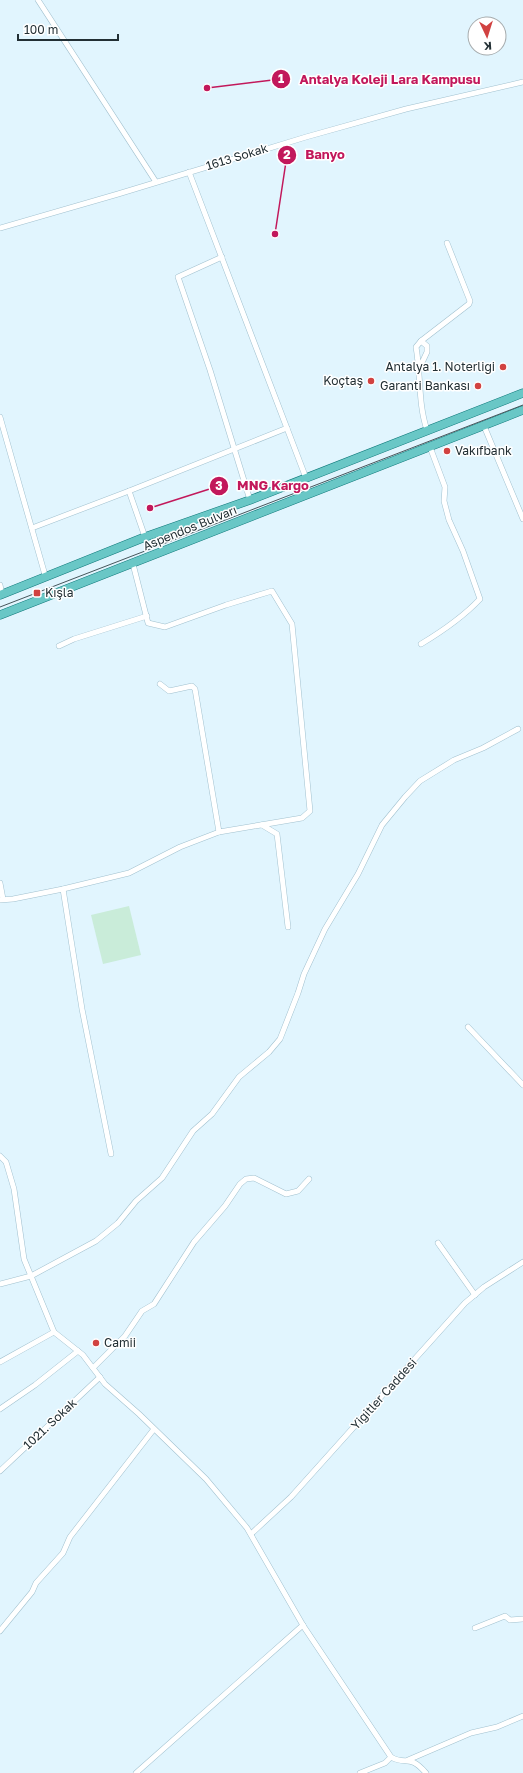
<svg xmlns="http://www.w3.org/2000/svg" width="523" height="1773" font-family="'Golos Text',sans-serif">
<rect width="100%" height="100%" fill="#e1f5fe"/>
<!-- green -->
<path fill="#c9ecd9" d="M129 906 141 955 103 964 91 915Z"/>
<g fill="none" stroke-linecap="round" stroke-linejoin="round">
<!-- minor casing -->
<g stroke="#a1c1cf" stroke-width="6">
<g id="minor">
<path d="M38 0 156 182"/>
<path d="M189 172 306 478"/>
<path d="M0 228 118 194 306 137 406 109 523 82"/>
<path d="M222 257 178 277 210 370 250 500"/>
<path d="M421 341 469 304 470 301 447 243"/>
<path d="M420 367 427 352V346L421 341 416 347C421 375 418 404 427 430"/>
<path d="M0 417 45 575"/>
<path d="M484 426 523 519"/>
<path d="M32 528 129 491"/>
<path d="M145 537 129 491 287 428"/>
<path d="M133 564 148 623 165 627 226 605 272 591 292 624 310 811 302 818 219 832 195 689 192 686 169 691 160 684"/>
<path d="M0 585 2 594"/>
<path d="M421 644C441 632 464 616 480 599L463 551 449 520 444 501 445 487 430 447"/>
<path d="M59 646 74 639 147 616"/>
<path d="M262 825 277 834 288 927"/>
<path d="M0 883 3 899"/>
<path d="M63 889 82 1009 111 1154"/>
<path d="M0 900 13 899 63 889 129 873 180 847 219 832"/>
<path d="M468 1027 523 1085"/>
<path d="M0 1156 6 1162 14 1189 24 1259 54 1332 83 1355 105 1384 139 1414 206 1479 247 1528 304 1627 391 1757C406 1766 409 1753 426 1773"/>
<path d="M438 1243 475 1295"/>
<path d="M0 1284 31 1276 96 1241 118 1223 136 1201 162 1178 193 1131 212 1114 239 1077 269 1052 280 1039 298 993 304 974 325 929 358 874 382 825 405 797 420 781 454 760 483 748 518 729"/>
<path d="M0 1362 54 1332"/>
<path d="M93 1368 125 1336 142 1311 154 1304 194 1242 225 1206 240 1184 246 1179 254 1178 286 1194 298 1191 309 1179"/>
<path d="M0 1409 35 1385 78 1351"/>
<path d="M0 1471 100 1377"/>
<path d="M251 1534 291 1497 465 1303 484 1287 523 1262"/>
<path d="M475 1628 505 1616 510 1620 523 1619"/>
<path d="M0 1631 32 1592 36 1583 63 1553 70 1537 154 1429"/>
<path d="M408 1760 471 1733 497 1727 523 1716"/>
<path d="M136 1773 303 1625"/>
<path d="M360 1773 385 1763 391 1757"/>
</g>
</g>
<!-- primary casing -->
<g stroke="#0f797a" stroke-width="9">
<g id="primary">
<path d="M0 595 145 537 250 500 523 393"/>
<path d="M0 615 523 410"/>
</g>
</g>
<!-- minor -->
<use href="#minor" stroke="#fff" stroke-width="5"/>
<!-- primary -->
<use href="#primary" stroke="#69c7c6" stroke-width="8"/>
<!-- tram -->
<path stroke="#46555a" stroke-width="1" d="M0 607 523 405"/>
</g>
<!-- markers -->
<g fill="#d14241" stroke="#fff" stroke-width="1.5">
<circle cx="503" cy="367" r="4"/>
<circle cx="371" cy="381" r="4"/>
<circle cx="478" cy="386" r="4"/>
<circle cx="447" cy="451" r="4"/>
<rect x="33" y="589" width="8" height="8" rx="2"/>
<circle cx="96" cy="1343" r="4"/>
</g>
<g text-anchor="middle" stroke-width="3" stroke-linejoin="round" paint-order="stroke">
<!-- street labels -->
<g font-size="12" fill="#222f34" stroke="#fff">
<text transform="translate(237 157) rotate(-17)" y="4">1613 Sokak</text>
<text transform="translate(190 528) rotate(-22)" y="4">Aspendos Bulvarı</text>
<text transform="translate(384 1394) rotate(-48)" y="4">Yiğitler Caddesi</text>
<text transform="translate(50 1424) rotate(-43)" y="4">1021. Sokak</text>
</g>
<!-- poi labels -->
<g font-size="12" fill="#222f34" stroke="#fff" text-anchor="end">
<text x="495" y="371">Antalya 1. Noterliği</text>
<text x="363" y="385">Koçtaş</text>
<text x="470" y="390">Garanti Bankası</text>
<text x="455" y="455" text-anchor="start">Vakıfbank</text>
<text x="45" y="597" text-anchor="start">Kışla</text>
<text x="104" y="1347" text-anchor="start">Camii</text>
</g>
</g>
<!-- callouts -->
<path fill="none" stroke="#c2185b" stroke-width="1.5" d="M207 88L281 79M275 234L287 155M150 508L219 486"/>
<g fill="#c2185b" stroke="#fff" stroke-width="1.5">
<circle cx="207" cy="88" r="4"/>
<circle cx="275" cy="234" r="4"/>
<circle cx="150" cy="508" r="4"/>
<circle cx="281" cy="79" r="10"/>
<circle cx="287" cy="155" r="10"/>
<circle cx="219" cy="486" r="10"/>
</g>
<g font-size="12" text-anchor="middle" font-weight="bold" fill="#fff">
<text x="281" y="83">1</text>
<text x="287" y="159">2</text>
<text x="219" y="490">3</text>
</g>
<g font-size="13" text-anchor="middle" font-weight="bold" fill="#c2185b" stroke="#fff" stroke-width="3" stroke-linejoin="round" paint-order="stroke">
<text x="390" y="84">Antalya Koleji Lara Kampusu</text>
<text x="325" y="159">Banyo</text>
<text x="273" y="490">MNG Kargo</text>
</g>
<!-- north arrow -->
<g transform="translate(487 36) rotate(176)"><circle r="19" fill="#ffffff" stroke="#a7acae"/>
<path d="M0-3L7 15L0 10L-7 15Z" fill="#d14241"/>
<text y="-6" font-size="11" font-weight="bold" text-anchor="middle" fill="#222f34">K</text>
</g>
<!-- scale -->
<path d="M18 34v6h100v-6" fill="none" stroke="#222f34" stroke-width="2"/>
<text x="24" y="34" font-size="12" fill="#222f34" stroke="#ffffff" stroke-width="3" paint-order="stroke">100 m</text>
</svg>
